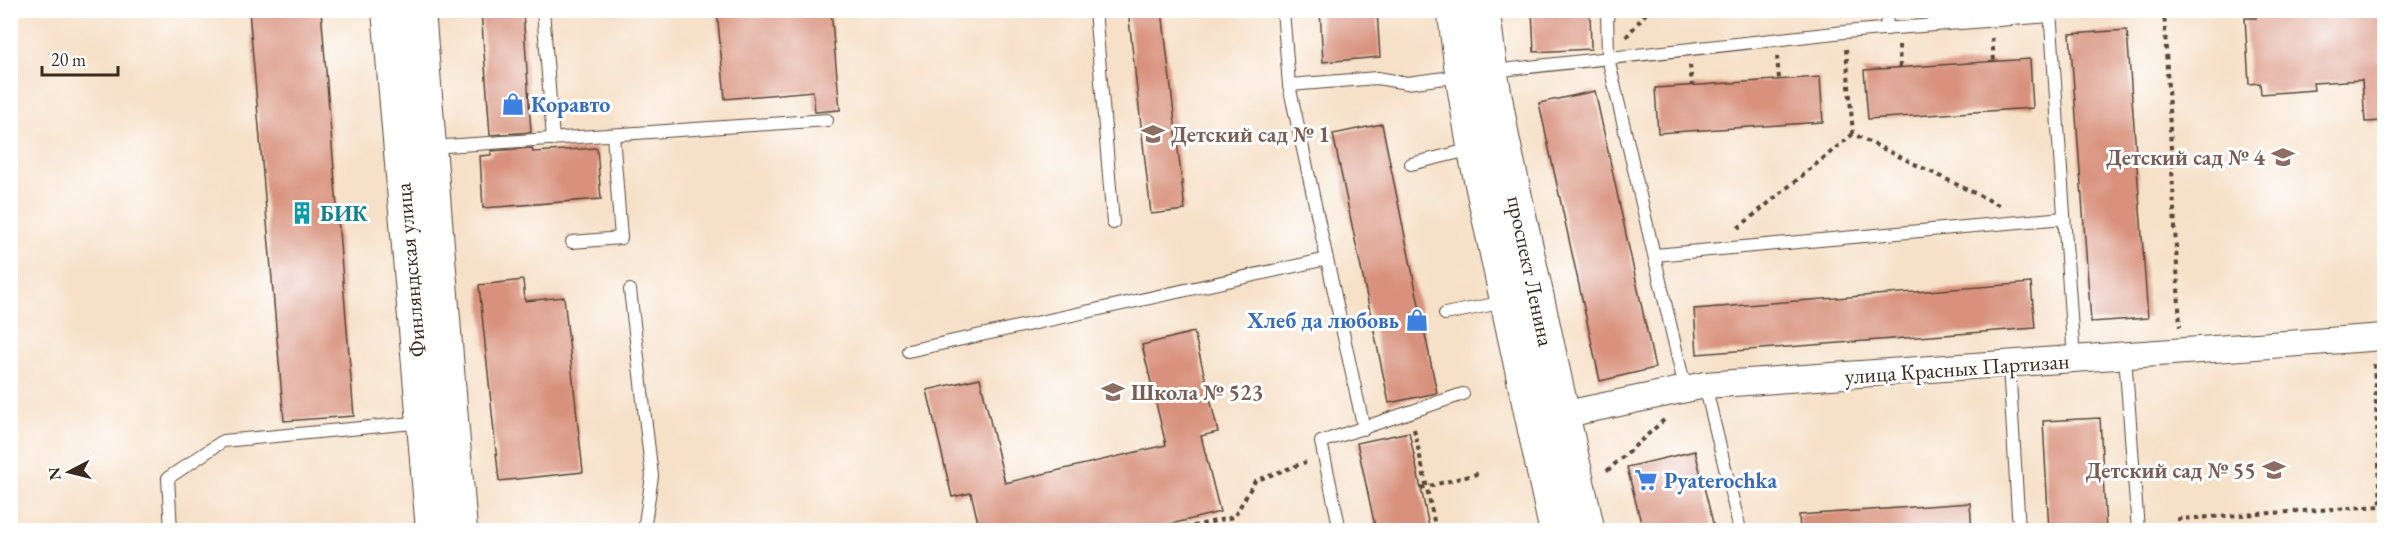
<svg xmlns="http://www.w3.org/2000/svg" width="2395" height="541" font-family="'EB Garamond',serif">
<rect width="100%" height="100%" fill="#fff"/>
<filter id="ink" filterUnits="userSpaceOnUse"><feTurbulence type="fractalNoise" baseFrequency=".0167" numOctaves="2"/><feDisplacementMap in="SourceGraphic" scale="12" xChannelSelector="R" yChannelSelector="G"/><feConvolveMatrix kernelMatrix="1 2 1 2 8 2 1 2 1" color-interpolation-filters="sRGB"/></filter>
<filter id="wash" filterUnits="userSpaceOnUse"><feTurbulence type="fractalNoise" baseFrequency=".008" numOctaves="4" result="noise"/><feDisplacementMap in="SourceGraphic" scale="24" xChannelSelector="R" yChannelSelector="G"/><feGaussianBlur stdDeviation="1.35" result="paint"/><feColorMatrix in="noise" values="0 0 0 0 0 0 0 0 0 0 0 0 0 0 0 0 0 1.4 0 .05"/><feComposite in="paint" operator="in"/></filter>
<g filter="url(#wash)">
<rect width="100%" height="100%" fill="#f6e0c7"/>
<g id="blocks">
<!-- building -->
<g fill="#d8917c">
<path d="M249 10H321L354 416 284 421Z"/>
<path d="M481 10H523L531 132 490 135Z"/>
<path d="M717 10H831L840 110 815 112 813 91 725 99Z"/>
<path d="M1128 10H1162L1185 210 1151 214Z"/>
<path d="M1320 10H1377L1380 57 1323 62Z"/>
<path d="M1532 10H1590L1591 49 1534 52Z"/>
<path d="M2256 10H2385V121L2365 122 2362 80 2313 83 2314 90 2261 94 2260 83 2249 84 2245 18H2256Z"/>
<path d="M2127 30 2148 318 2091 322 2070 34Z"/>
<path d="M2030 59 2033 108 1868 119 1864 70Z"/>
<path d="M1820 77 1823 122 1658 133 1655 88Z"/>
<path d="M1595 91 1655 368 1600 381 1539 103Z"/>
<path d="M1382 124 1437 393 1389 403 1333 134Z"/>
<path d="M532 148 533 152 597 148 601 199 483 208 480 156 491 155V151Z"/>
<path d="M523 280 525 301 564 297 583 472 499 481 479 285Z"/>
<path d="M2031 283 2035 328 1697 354 1694 309Z"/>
<path d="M1194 332 1218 432 1201 436 1220 512 1143 531H980L971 493 952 497 927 390 980 378 1005 483 1166 445 1142 345Z"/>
<path d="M2100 418 2106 531H2049L2043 421Z"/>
<path d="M1409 432 1430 531H1376L1357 443Z"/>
<path d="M1695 451 1715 531H1643L1627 467Z"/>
<path d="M1970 503 1972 531H1800L1799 515Z"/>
</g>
</g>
</g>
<g filter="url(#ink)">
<use href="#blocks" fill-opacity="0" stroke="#574537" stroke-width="1.5"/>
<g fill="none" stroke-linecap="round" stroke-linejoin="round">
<!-- service casing -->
<g stroke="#574537" stroke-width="14">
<g id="service">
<path d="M543 10 553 139"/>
<path d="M1095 10 1113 223"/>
<path d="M1283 10 1289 85 1364 429"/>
<path d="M1607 10 1608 58 1685 388"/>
<path d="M1886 10 1887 29"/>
<path d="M2050 10 2074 360"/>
<path d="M1493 71 1844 32 2050 16"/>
<path d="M1289 85 1377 78 1407 83 1460 76"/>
<path d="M431 147 827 120"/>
<path d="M1411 164 1473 149"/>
<path d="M572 242 621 238 613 135"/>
<path d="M1655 255 2064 218"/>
<path d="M630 290 652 476 644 530"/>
<path d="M1445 314 1505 302"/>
<path d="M908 351 1327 259"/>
<path d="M2125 356 2138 530"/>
<path d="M2009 365 2019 530"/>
<path d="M1705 385 1740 530"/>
<path d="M171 530 168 478 223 441 424 422"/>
<path d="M1340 530 1321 442 1463 394"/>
</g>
</g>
<!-- minor casing -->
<g stroke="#574537" stroke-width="28">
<path id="minor" d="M1547 418 1705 385 2384 337"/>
</g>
<!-- tertiary casing -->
<g stroke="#574537" stroke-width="34">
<g id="tertiary">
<path d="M388 10 432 530"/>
<path d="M419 10 461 530"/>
</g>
</g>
<!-- secondary casing -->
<g stroke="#574537" stroke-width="35">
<g id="secondary">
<path d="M1454 10 1462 76 1474 149 1556 530"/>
<path d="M1483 10 1491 72 1503 140 1588 530"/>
</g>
</g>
<!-- path -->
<g stroke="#574537" stroke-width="4" stroke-dasharray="4.5 4.5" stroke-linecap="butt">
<path d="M2164 10 2180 327"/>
<path d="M1626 37 1649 10"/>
<path d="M1992 38 1994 61"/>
<path d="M1899 45 1900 68"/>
<path d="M1846 49 1853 134 1999 205"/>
<path d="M1777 56 1779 79"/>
<path d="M1690 65 1692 85"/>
<path d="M1738 228 1853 134"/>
<path d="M1414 429 1436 530"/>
<path d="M1607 471 1664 420"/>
<path d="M1421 488 1481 473"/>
<path d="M1175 530 1234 517 1255 481 1306 462"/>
<path d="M2179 530V519L2381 506 2374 364"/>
</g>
<!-- service -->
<use href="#service" stroke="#fff" stroke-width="12"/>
<!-- minor -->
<use href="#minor" stroke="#fff" stroke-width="26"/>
<!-- tertiary -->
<use href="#tertiary" stroke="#fff" stroke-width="32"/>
<!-- secondary -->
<use href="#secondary" stroke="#fff" stroke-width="33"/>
</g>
</g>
<!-- icons -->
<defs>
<g id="shop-bare" transform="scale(1.8)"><path d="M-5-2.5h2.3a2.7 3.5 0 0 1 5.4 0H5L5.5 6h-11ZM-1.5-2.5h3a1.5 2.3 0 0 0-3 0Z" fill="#3f7fe0" stroke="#fff" stroke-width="2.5" paint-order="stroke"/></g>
<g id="school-bare" transform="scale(1.8)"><path d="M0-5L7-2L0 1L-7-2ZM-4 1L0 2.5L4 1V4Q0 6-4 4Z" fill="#8d6e63" stroke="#fff" stroke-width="2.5" paint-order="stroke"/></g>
<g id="building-bare" transform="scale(1.8)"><path d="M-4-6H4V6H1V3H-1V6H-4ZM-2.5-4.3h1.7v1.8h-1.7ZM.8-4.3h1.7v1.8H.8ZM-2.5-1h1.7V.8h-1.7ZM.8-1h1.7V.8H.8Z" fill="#0f9aa8" stroke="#fff" stroke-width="2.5" paint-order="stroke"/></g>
<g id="supermarket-bare" transform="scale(1.8)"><path d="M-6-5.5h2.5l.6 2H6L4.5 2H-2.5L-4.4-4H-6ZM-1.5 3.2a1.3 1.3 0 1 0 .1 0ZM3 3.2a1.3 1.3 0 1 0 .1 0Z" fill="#3f7fe0" stroke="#fff" stroke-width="2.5" paint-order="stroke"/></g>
</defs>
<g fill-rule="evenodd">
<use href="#shop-bare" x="513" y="104"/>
<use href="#school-bare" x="1153" y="134"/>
<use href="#school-bare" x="2283" y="157"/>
<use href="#building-bare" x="302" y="213"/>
<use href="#shop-bare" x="1417" y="320"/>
<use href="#school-bare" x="1113" y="392"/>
<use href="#school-bare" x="2274" y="470"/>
<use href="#supermarket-bare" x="1646" y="480"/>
</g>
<g text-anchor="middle" stroke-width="6" stroke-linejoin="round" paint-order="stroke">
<!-- shop labels -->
<g font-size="22" font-weight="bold" fill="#366cbe" stroke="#fff" text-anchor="start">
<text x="531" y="112">Коравто</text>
<text x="1399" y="328" text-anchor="end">Хлеб да любовь</text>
<text x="1664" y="488">Pyaterochka</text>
</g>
<!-- education labels -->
<g font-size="22" font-weight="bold" fill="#785e54" stroke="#fff" text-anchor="start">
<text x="1171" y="142">Детский сад № 1</text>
<text x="2265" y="165" text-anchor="end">Детский сад № 4</text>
<text x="1131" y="400">Школа № 523</text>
<text x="2256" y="478" text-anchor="end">Детский сад № 55</text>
</g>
<!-- culture labels -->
<g font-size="22" font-weight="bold" fill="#0d838f" stroke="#fff" text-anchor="start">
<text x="320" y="221">БИК</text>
</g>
<!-- street labels -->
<g font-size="22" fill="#3b2a1e" stroke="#fff">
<text transform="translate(410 270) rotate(-95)" y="8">Финляндская улица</text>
<text transform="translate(1531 271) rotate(78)" y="8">проспект Ленина</text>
<text transform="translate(1957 368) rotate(-4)" y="8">улица Красных Партизан</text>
</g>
</g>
<!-- margin -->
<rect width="2395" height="541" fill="none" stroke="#fff" stroke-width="36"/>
<!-- north arrow -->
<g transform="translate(69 472) rotate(263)" stroke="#ffffff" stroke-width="4.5" paint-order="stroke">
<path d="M0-4.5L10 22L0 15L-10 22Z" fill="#3b2a1e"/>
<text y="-9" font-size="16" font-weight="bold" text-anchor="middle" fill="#3b2a1e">N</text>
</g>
<!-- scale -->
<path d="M42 66v9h76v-9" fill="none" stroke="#3b2a1e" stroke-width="3"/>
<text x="51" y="66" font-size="18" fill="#3b2a1e" stroke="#ffffff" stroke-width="4.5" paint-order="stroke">20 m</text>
</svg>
